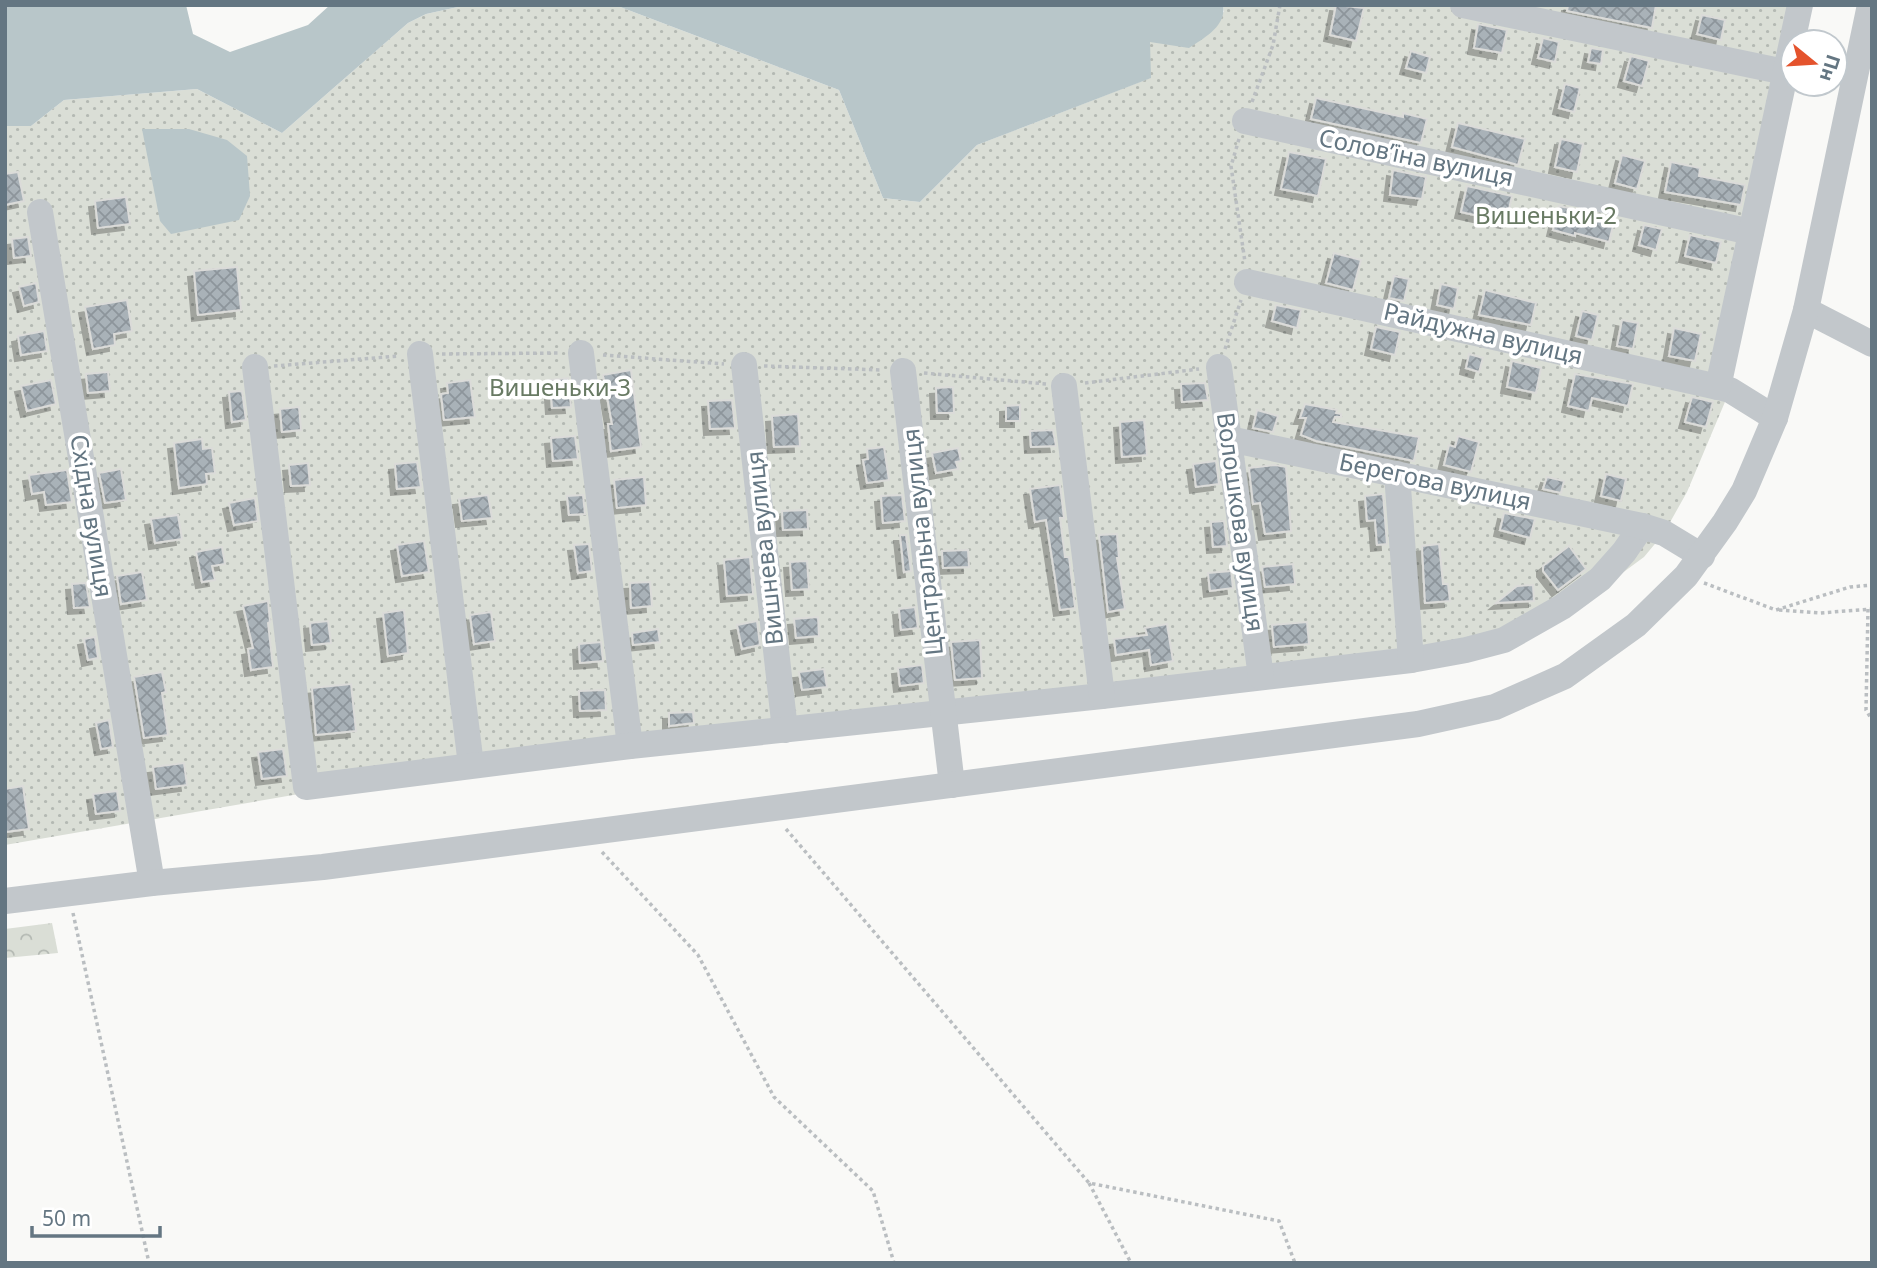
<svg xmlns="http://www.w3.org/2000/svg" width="1877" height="1268" font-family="'Noto Sans',sans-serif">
<defs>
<pattern id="forest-crowns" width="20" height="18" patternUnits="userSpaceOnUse" patternTransform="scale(1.75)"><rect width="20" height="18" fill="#daded6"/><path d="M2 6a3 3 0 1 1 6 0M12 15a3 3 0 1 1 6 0" fill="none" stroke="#b4b9b3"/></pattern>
<pattern id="garden-dots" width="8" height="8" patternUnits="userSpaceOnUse" patternTransform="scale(1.75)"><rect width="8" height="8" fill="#daded6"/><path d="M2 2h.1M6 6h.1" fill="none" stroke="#b4b9b3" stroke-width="1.8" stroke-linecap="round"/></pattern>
<pattern id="building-cross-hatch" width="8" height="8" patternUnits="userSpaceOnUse" patternTransform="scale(1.75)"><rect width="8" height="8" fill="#a9b2b8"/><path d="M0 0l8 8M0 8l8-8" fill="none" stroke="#8d959b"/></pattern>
<filter id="shadow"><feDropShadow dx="-6" dy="6" stdDeviation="0" flood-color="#0004"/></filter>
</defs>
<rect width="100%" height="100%" fill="#f9f9f7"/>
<!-- forest -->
<path fill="url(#forest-crowns)" d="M52 923 58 953 5 958V929Z"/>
<!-- garden -->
<path fill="url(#garden-dots)" d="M467 5H615L839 90 883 198 920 202 977 145 1150 78V41L1165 43 1224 12 1223 5H1811L1730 390 1687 492 1664 533 1644 557 1572 610 1506 646 299 794 5 845V126H31L64 100 197 89 282 133 408 23 426 14Z"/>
<!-- water -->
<g fill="#b8c6c9">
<path d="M5 5H186L193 34 230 52 308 25 330 5H467L426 14 408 23 282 133 197 89 64 100 31 126H5Z"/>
<path d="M615 5H1223C1227 26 1204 38 1189 48L1150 42 1151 78 977 145 920 202 883 198 839 90Z"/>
<path d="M142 129H189L227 140 247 156 250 196 239 220 171 234 160 221Z"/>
</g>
<!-- building -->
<g fill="url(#building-cross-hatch)" stroke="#dbdbd9" stroke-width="2" filter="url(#shadow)">
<path d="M1336 5 1364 8 1356 41 1330 35Z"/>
<path d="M1568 5H1656L1652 28 1567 11Z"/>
<path d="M1702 15 1725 20 1721 40 1697 34Z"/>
<path d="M1478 24 1507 30 1502 53 1474 48Z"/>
<path d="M1543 38 1559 42 1555 62 1538 58Z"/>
<path d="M1591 48 1603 50 1601 64 1588 62Z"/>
<path d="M1411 51 1430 57 1426 73 1406 68Z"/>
<path d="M1631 56 1649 61 1642 86 1624 81Z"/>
<path d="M1565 84 1580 88 1574 112 1559 108Z"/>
<path d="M1316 98 1403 117V113L1427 119 1421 143 1311 119Z"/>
<path d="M1458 123 1525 139 1518 165 1452 147Z"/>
<path d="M1561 139 1583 144 1577 172 1555 167Z"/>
<path d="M1289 152 1326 159 1318 196 1281 189Z"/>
<path d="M1622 155 1645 161 1637 189 1615 183Z"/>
<path d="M1671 162 1700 168 1699 176 1745 185 1741 205 1665 192Z"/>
<path d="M1393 170 1426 177 1422 199 1390 195Z"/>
<path d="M18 172 24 201 5 205V174Z"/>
<path d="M1467 186 1512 196 1506 222 1461 212Z"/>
<path d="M126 197 130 224 98 228 95 201Z"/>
<path d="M1559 206 1615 218 1609 242 1575 233V236L1553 230Z"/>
<path d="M1644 225 1662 229 1656 250 1639 245Z"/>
<path d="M1690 235 1721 242 1716 263 1685 256Z"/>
<path d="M28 237 31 256 14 258 12 239Z"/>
<path d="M1334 253 1361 260 1353 290 1326 283Z"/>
<path d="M237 267 241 310 198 315 194 271Z"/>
<path d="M1394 276 1409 279 1404 301 1389 298Z"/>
<path d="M36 283 39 302 24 306 19 287Z"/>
<path d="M1441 284 1458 288 1454 309 1437 305Z"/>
<path d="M1485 290 1536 303 1531 325 1479 315Z"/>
<path d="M127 300 132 331 114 334 115 345 93 349 85 307Z"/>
<path d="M1276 305 1301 310 1297 328 1272 321Z"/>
<path d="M1582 311 1598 315 1592 340 1576 336Z"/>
<path d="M1622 320 1638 323 1633 349 1617 346Z"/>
<path d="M1376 327 1400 332 1395 355 1371 349Z"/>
<path d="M1674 328 1701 334 1695 361 1669 356Z"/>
<path d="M44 331 47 351 21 355 18 336Z"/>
<path d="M1469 354 1483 358 1479 372 1466 368Z"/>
<path d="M1512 361 1541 368 1536 393 1507 387Z"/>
<path d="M631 370 641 447 611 451 608 424H612L603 375Z"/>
<path d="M108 372 110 391 88 393 86 374Z"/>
<path d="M1575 374 1633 384 1628 406 1592 398 1589 411 1568 406Z"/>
<path d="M568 378 571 407 552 408 550 380Z"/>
<path d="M51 380 56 404 27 411 21 386Z"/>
<path d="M470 380 475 417 444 420 441 394 448 393 447 383Z"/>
<path d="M1205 383 1208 400 1182 402 1181 384Z"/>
<path d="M953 387 954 413H937L936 388Z"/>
<path d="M242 391 246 420 232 422 229 392Z"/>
<path d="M1692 397 1713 402 1706 427 1685 422Z"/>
<path d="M732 400 735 428 710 429 708 401Z"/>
<path d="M1305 404 1337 410 1336 413 1341 414V417H1335L1333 422 1419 437 1414 461 1316 441 1301 435 1306 418H1300Z"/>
<path d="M1020 405V421H1006V406Z"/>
<path d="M299 407 301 430 282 432 280 409Z"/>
<path d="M1257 410 1278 416 1273 432 1253 428Z"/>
<path d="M798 414 800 446 774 447 772 416Z"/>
<path d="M1144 420 1147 455 1122 457 1120 422Z"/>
<path d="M1053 430 1056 446 1031 447 1030 431Z"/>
<path d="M575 436 578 459 553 461 551 438Z"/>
<path d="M1458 436 1479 442 1471 472 1444 465 1449 445 1455 447Z"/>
<path d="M202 439 203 449 212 448 215 473 206 474 207 484 179 488 174 443Z"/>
<path d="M884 447 889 480 867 483 863 460 868 459 867 449Z"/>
<path d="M958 448 961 461 956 462 958 469 936 473 932 453Z"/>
<path d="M1216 461 1219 484 1196 487 1193 464Z"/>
<path d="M417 462 421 487 397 489 395 464Z"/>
<path d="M308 463 310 485 291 486 289 465Z"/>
<path d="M1275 465 1286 467 1291 531 1265 534 1260 503 1253 504 1249 468Z"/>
<path d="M121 469 126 500 105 503 99 473Z"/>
<path d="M67 470 72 502 46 505 44 492 32 494 29 475Z"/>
<path d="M1606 474 1626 479 1621 501 1601 496Z"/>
<path d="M644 477 646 505 617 508 614 480Z"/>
<path d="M1547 477 1564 481 1561 493 1543 489Z"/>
<path d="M1060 485 1064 518H1060L1065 557H1069L1075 608 1060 610 1046 520 1035 522 1030 489Z"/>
<path d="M1383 494 1387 544 1377 545 1375 520 1367 521 1365 496Z"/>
<path d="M488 495 492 518 462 521 459 499Z"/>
<path d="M583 495 585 514 569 515 567 496Z"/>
<path d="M902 495 905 521 883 523 881 496Z"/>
<path d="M255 498 258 521 234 525 229 503Z"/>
<path d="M807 510 808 529 783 530 782 511Z"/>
<path d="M1504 513 1535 519 1530 538 1500 530Z"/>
<path d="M178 515 182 539 155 543 151 519Z"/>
<path d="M1224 521 1227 546 1213 547 1211 522Z"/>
<path d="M1117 534 1119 558H1117L1125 609 1108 612 1099 535Z"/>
<path d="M900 535H906L911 571 904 572Z"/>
<path d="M424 541 429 572 402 576 397 545Z"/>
<path d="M589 544 592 571 578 573 574 545Z"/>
<path d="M1439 544 1443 584H1448L1450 601 1425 603 1422 546Z"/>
<path d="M1569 546 1586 569 1558 590 1543 571V566Z"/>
<path d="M222 547 225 564 212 566 215 580 202 582 196 552Z"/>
<path d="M968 550 969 567 943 568 942 551Z"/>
<path d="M750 557 753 594 727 596 724 560Z"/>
<path d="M807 561 809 589 792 590 790 562Z"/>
<path d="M1293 564 1295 584 1265 587 1262 567Z"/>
<path d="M1231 571 1233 588 1210 591 1208 573Z"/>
<path d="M142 572 147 600 121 604 117 576Z"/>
<path d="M650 582 652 606 631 608 630 583Z"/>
<path d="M86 583 90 607 74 608 72 584Z"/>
<path d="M1533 585 1534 601 1496 603 1517 586Z"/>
<path d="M268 601 270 622 268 623 273 667 251 670 248 649 253 648 243 606Z"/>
<path d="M915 607 918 628 901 630 899 609Z"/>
<path d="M404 610 408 653 388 656 383 613Z"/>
<path d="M491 612 495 641 474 644 470 615Z"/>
<path d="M818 617 819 636 796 638 794 619Z"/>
<path d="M328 621 331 643 312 645 310 623Z"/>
<path d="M757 621 760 645 742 649 737 625Z"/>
<path d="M1307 622 1309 644 1274 647 1272 625Z"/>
<path d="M1167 624 1173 661 1151 665 1149 650 1116 655 1114 639 1147 635 1145 628Z"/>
<path d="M658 629 660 642 633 645 632 633Z"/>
<path d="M95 637 98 658 88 660 84 639Z"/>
<path d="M980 640 982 678 955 680 951 642Z"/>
<path d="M601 642 603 661 580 663 579 644Z"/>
<path d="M922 665 924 683 900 686 898 668Z"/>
<path d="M824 669 827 687 802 690 799 672Z"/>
<path d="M162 672 166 692 162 693 168 735 144 738 134 677Z"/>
<path d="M351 684 356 731 316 735 312 688Z"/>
<path d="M605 690 606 710 580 711 579 691Z"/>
<path d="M693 712 694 723 669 726V713Z"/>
<path d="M109 720 113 747 101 749 96 723Z"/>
<path d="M283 749 287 776 262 779 258 752Z"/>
<path d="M184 763 187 785 156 789 153 767Z"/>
<path d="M23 786 29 829 5 832V789Z"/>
<path d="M117 791 120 811 96 814 93 794Z"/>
</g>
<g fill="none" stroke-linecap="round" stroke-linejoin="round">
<!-- path -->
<g stroke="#babec1" stroke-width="3.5" stroke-dasharray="3.5 3.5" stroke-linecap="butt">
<path d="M1252 102 1273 45 1280 5"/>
<path d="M1239 139 1231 166 1245 262"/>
<path d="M1225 349 1241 300"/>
<path d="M442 354 560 353"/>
<path d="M603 355 724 364"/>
<path d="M274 366 399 356"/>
<path d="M764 366 882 370"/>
<path d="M924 373 1046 384"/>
<path d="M1085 383 1199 369"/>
<path d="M1704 583 1776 610 1850 587 1872 585"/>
<path d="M1868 609 1866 710 1872 720"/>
<path d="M1779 610 1820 613 1872 609"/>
<path d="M786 829 1089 1183 1279 1221 1295 1263"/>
<path d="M602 852 698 955 774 1097 873 1191 894 1263"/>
<path d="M73 913 149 1263"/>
<path d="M1089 1183 1131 1263"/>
</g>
<!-- minor -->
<g stroke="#c2c7cb" stroke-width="26">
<path d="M1463 5 1785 72"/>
<path d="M1245 121 1751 232"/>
<path d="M40 212 152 883"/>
<path d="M1247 282 1718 387 1730 390 1775 418"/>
<path d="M1806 310 1872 344"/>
<path d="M581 353 630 746"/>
<path d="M420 354 471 765"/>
<path d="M744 365 785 730"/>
<path d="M255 367 306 787 630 746 1102 696 1411 660 1466 650 1504 640 1562 607 1600 579 1624 552 1642 526"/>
<path d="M1219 367 1261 677"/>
<path d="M903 371 952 785"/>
<path d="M1064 386 1102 696"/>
<path d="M1718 387 1800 5"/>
<path d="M1229 439 1642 526 1664 533 1702 556"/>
<path d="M1397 474 1411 660"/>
<path d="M5 901 152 883 323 867 1418 724 1495 707 1565 676 1636 625 1686 576 1725 522 1744 491 1775 418 1806 310 1870 5"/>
</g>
</g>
<g text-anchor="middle" stroke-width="7" stroke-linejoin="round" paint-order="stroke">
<!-- street labels -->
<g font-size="24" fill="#647682" stroke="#fff">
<text transform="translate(1416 158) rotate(12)" y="8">Соловʼїна вулиця</text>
<text transform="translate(1483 334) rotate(13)" y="8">Райдужна вулиця</text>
<text transform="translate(1435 482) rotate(12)" y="8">Берегова вулиця</text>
<text transform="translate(91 516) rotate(81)" y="8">Східна вулиця</text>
<text transform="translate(1240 522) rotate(82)" y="8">Волошкова вулиця</text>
<text transform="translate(923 542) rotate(-96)" y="8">Центральна вулиця</text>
<text transform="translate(765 548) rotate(-96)" y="8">Вишнева вулиця</text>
</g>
<!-- park labels -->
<g font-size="24" fill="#687a63" stroke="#fff">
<text x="1546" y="224">Вишеньки-2</text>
<text x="560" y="396">Вишеньки-3</text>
</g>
</g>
<!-- border -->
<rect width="1877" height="1268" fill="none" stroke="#647682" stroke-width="14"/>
<!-- north arrow -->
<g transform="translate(1814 63) rotate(108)"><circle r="33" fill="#ffffff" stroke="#c1c8cd" stroke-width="2"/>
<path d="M0-5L12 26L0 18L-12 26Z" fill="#e4532d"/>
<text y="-10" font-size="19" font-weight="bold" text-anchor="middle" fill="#647682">Пн</text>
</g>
<!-- scale -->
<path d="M32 1226v10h128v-10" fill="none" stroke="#647682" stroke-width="3.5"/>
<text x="42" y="1226" font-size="21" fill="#647682" stroke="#ffffff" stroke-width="5" paint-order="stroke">50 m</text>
</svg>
